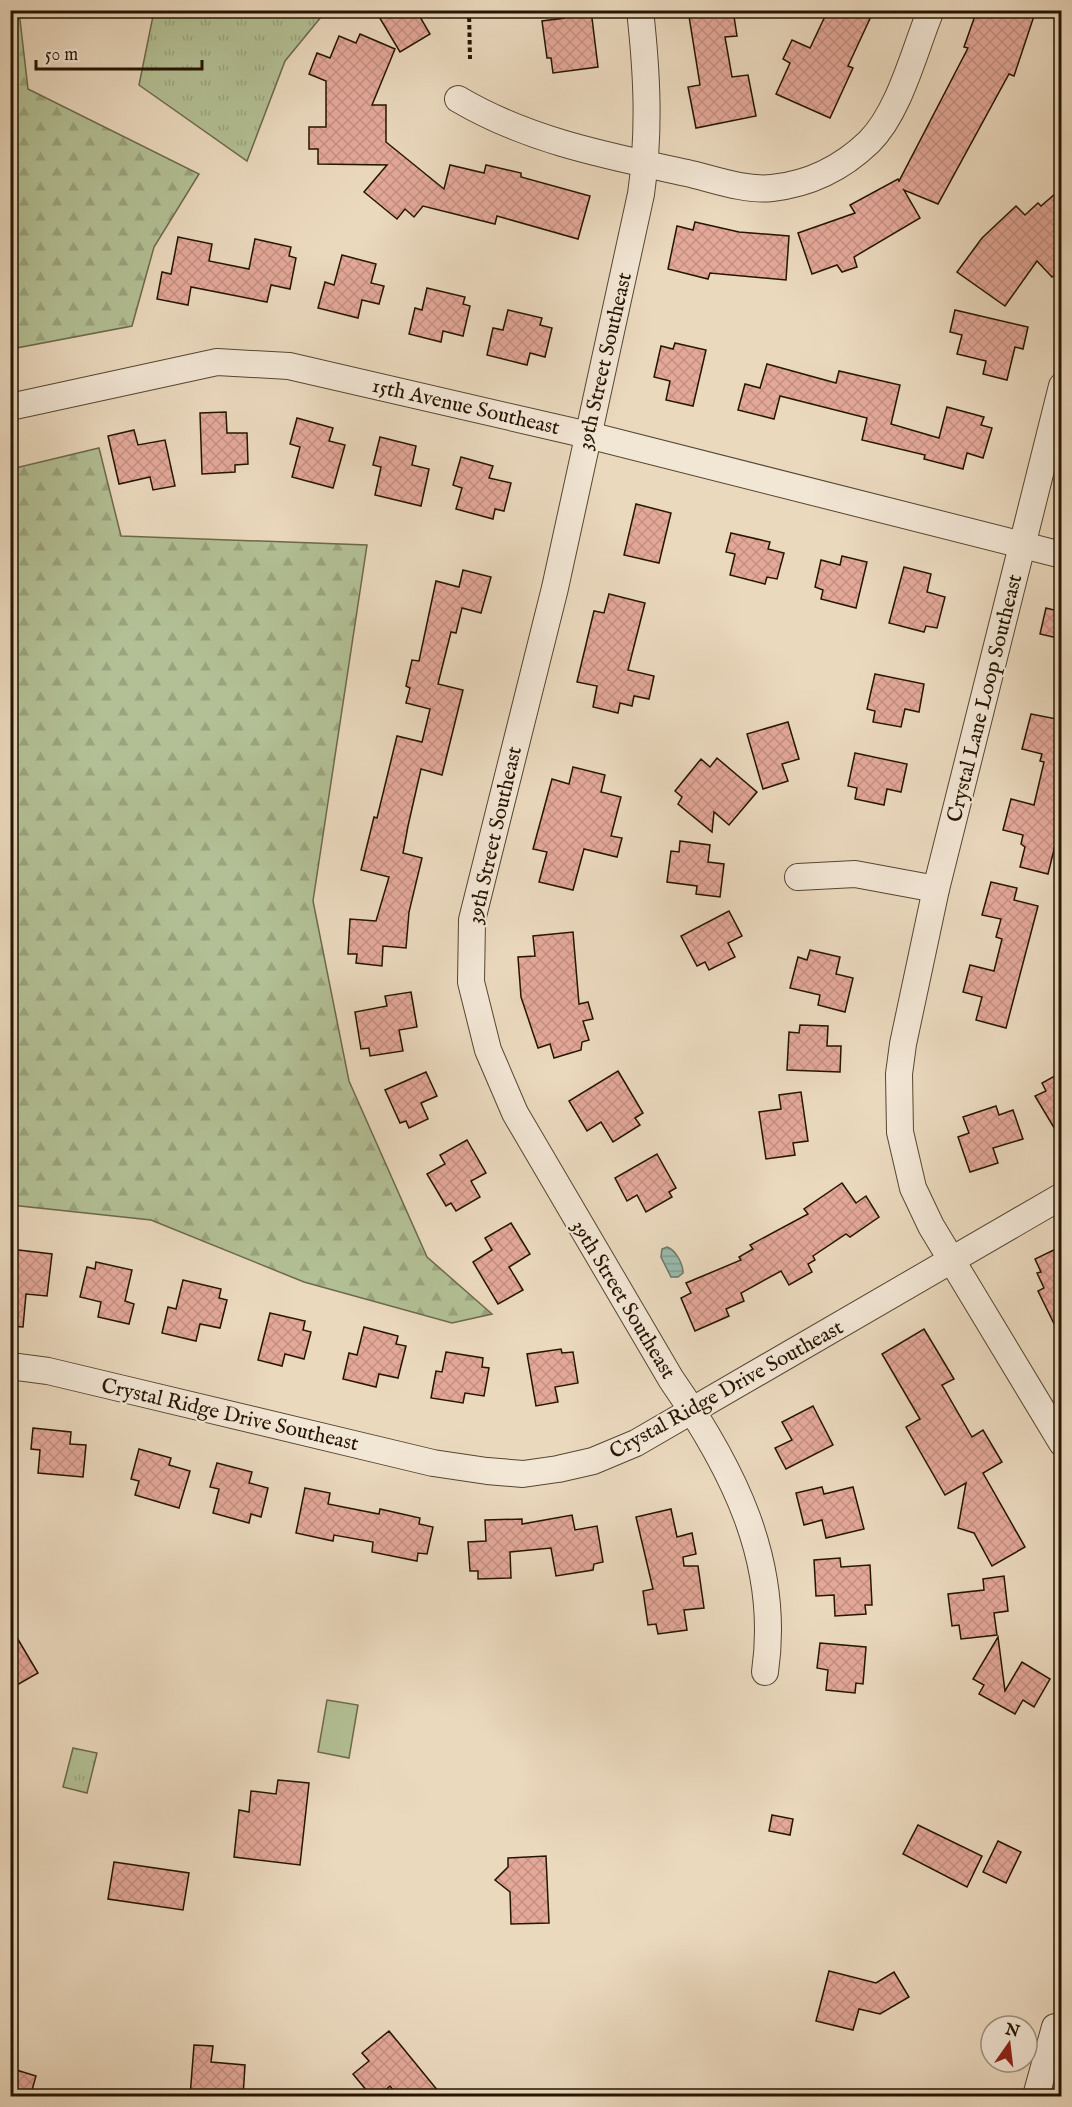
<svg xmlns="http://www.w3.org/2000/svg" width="1072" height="2107" font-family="'IM FELL English',serif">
<defs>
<pattern id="grass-tufts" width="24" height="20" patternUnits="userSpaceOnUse" patternTransform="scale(1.5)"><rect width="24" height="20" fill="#b3c095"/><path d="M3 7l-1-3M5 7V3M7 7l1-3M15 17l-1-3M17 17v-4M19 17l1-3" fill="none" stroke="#9aa47f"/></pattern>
<pattern id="forest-firs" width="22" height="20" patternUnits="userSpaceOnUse" patternTransform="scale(1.5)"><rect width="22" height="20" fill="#b3c095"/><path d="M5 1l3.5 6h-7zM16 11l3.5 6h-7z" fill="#9aa47f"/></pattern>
<pattern id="water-rules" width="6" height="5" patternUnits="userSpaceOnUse" patternTransform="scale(1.5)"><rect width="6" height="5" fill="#99baad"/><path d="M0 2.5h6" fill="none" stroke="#849f93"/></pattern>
<pattern id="building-cross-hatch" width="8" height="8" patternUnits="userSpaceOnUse" patternTransform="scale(1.5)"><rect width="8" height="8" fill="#e4a899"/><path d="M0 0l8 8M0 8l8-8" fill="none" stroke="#c39082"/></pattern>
</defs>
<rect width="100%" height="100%" fill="#ebd9be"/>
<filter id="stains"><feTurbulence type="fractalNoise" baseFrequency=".00333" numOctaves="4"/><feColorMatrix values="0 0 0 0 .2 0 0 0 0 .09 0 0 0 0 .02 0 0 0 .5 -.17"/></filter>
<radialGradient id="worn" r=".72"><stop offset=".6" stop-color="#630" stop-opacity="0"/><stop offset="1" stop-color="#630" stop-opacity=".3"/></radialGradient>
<!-- grass -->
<g fill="url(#grass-tufts)" stroke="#6c6a4b" stroke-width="1.5">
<path d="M154 11H326L285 61 247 161 139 85Z"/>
<path d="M73 1748 97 1753 87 1793 63 1787Z"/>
</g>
<!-- forest -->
<g fill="url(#forest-firs)" stroke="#6c6a4b" stroke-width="1.5">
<path d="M19 11 28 89 199 174 154 247 132 326 11 349 10 11Z"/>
<path d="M99 448 121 536 367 545 313 901 349 1081 427 1257 492 1314 452 1323 304 1282 151 1220 11 1205V469Z"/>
</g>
<!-- garden -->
<path fill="#b3c095" stroke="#6c6a4b" stroke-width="1.5" d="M327 1700 358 1705 349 1758 318 1752Z"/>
<!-- water -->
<path fill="url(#water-rules)" stroke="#6b7868" stroke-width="1.5" d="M667 1247C676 1250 683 1264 683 1273L678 1277H671L661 1257 662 1249Z"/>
<!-- building -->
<g fill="url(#building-cross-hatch)" stroke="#251501" stroke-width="1.5">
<path d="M375 10H416L430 34 400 52Z"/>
<path d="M564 10H591L598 67 553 73 551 58H547L542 21 565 18Z"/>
<path d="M688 10H733L737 36 725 37 732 77 748 75 756 116 696 128 688 87 700 85Z"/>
<path d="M828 10H874L848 66 853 68 830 118 776 94 790 63 783 59 792 40 810 48Z"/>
<path d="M977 10H1036L1014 76 1009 74 938 204 904 190 920 218 854 257 857 267 842 272 837 265 812 274 798 233 855 213 850 205 898 179 899 181 968 48 964 47Z"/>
<path d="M360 34 395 49 372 105H386V142L444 189 450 165 484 173 486 165 521 173V177L590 196 578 239 497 216 495 224 423 206 414 217 405 209 397 219 364 192 387 165 318 164V149H309V127H326V81L309 74 317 53 330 58 339 36 356 43Z"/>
<path d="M1062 188V269L1052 277 1037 261 1005 306 957 272 982 238 1016 206 1025 215 1038 203 1041 206Z"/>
<path d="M695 222 739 232 789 236 786 280 710 273 708 279 668 269 677 226 693 230Z"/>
<path d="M178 237 212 244 209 261 249 269 255 239 291 247 289 256 296 258 290 289 271 285 267 302 191 287 188 305 157 299 162 272 171 274Z"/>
<path d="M342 255 376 264 371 283 384 286 379 304 362 300 358 318 318 308 325 282 334 285Z"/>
<path d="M427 288 465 297 463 304 470 306 463 336 443 331 441 342 409 334 415 308 422 310Z"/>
<path d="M508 310 542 318 540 325 552 328 545 357 530 353 527 365 487 355 493 328 503 330Z"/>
<path d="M955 310 1028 327 1023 349 1015 347 1007 380 983 374 986 361 957 354 962 335 950 332Z"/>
<path d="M675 343 706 350 693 406 666 400 670 381 654 377 661 346 673 349Z"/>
<path d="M767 364 836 383 839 371 900 385 891 424 939 438 947 407 984 417 981 425 992 428 983 458 967 453 963 469 924 459 925 455 862 440 867 418 780 396 774 419 738 410 745 384 760 388Z"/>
<path d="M226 412 227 433H247L248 464 235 465V472L202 474 200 413Z"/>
<path d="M297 418 333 428 329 441 345 445 333 488 292 477 300 447 290 444Z"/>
<path d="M134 430 138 445 165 440 175 486 153 490 150 477 119 484 108 436Z"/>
<path d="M380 437 416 446 412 465 429 469 421 506 375 495 381 467 373 465Z"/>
<path d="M461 457 493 466 489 478 511 483 504 511 495 509 493 519 456 509 462 488 453 485Z"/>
<path d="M636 504 671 513 659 563 624 555Z"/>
<path d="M731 533 770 542 768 549 784 553 777 579 767 577 765 584 730 575 735 554 726 552Z"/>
<path d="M842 556 867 562 856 608 821 599 823 590 815 587 821 560 840 565Z"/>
<path d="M904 567 931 574 927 592 945 597 937 628 926 626 924 632 889 623Z"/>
<path d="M463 570 491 577 481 613 462 608 456 633 451 632 438 684 463 690 442 775 421 769 408 826 403 853 422 858 409 912 406 948 383 946 382 966 356 963 357 954H348L350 919 376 921 389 877 361 870 374 817 377 818 397 736 422 742 430 709 406 703 410 688 406 686 412 660 419 661 436 581 459 587Z"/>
<path d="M609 594 645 603 628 670 654 676 649 699 634 696 632 706 620 703 618 713 593 707 597 686 577 682 594 611 604 613Z"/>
<path d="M1046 608 1062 612V639L1040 634Z"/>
<path d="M875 674 924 684 919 712 905 709 901 727 873 722 875 711 867 709Z"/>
<path d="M1031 714 1062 720V817L1048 874 1020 867 1025 847 1021 844 1023 835 1003 830 1011 799 1034 805 1044 762 1040 761 1042 754 1022 749Z"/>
<path d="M788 722 799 759 782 764 788 781 763 789 747 734Z"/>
<path d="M855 753 907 764 901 792 887 789 884 805 855 799 857 788 848 786Z"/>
<path d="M717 758 757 792 729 825 714 812 712 832 678 804 682 797 675 791 701 759 710 767Z"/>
<path d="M573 767 605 775 601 792 621 797 611 836 622 838 617 857 584 849 573 890 539 882 547 852 533 849 552 779 569 784Z"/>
<path d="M680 841 710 845 708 862 724 864 720 897 696 894 697 886 667 882 671 851 679 852Z"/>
<path d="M991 882 1017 888 1014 900 1038 906 1006 1028 976 1020 982 997 963 992 970 965 994 971 1002 939 996 937 1001 919 982 915Z"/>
<path d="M729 911 742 936 728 943 735 957 709 970 705 962 697 966 681 936Z"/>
<path d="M573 932 579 1004 588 1002 593 1019 583 1021 589 1040 582 1042 581 1050 554 1058 550 1044 538 1048 521 997 518 957 535 956 533 936Z"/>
<path d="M810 950 840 957 836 974 853 978 845 1012 818 1005 820 995 790 988 798 957 807 960Z"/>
<path d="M411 992 417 1027 399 1030 403 1051 370 1056 369 1048 361 1049 355 1012 387 1006 385 996Z"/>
<path d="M800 1025 828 1026 827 1046H841L840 1072 787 1070 789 1032 799 1033Z"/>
<path d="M618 1071 643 1113 635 1118 640 1125 613 1142 601 1122 587 1131 569 1101Z"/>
<path d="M426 1072 437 1096 421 1103 428 1119 409 1128 406 1121 400 1123 385 1090Z"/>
<path d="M1062 1072V1141L1035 1096 1046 1091 1042 1083Z"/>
<path d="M801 1092 808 1141 793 1143 795 1155 766 1159 759 1112 781 1109 779 1095Z"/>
<path d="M996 1106 999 1115 1013 1110 1023 1139 993 1148 998 1163 970 1172 958 1137 969 1133 963 1117Z"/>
<path d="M467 1140 486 1173 471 1181 480 1197 456 1211 451 1203 446 1206 427 1174 445 1164 440 1155Z"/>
<path d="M657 1154 676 1188 669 1192 672 1197 646 1212 637 1195 627 1201 615 1178Z"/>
<path d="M842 1183 856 1203 866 1196 879 1217 850 1237 846 1234 813 1256 815 1260 808 1264 812 1272 789 1285 781 1271 741 1293 744 1301 726 1309 729 1316 695 1331 681 1298 691 1293 686 1283 741 1260 739 1257 753 1249 750 1245 808 1214 804 1209Z"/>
<path d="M511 1223 530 1254 509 1267 523 1290 498 1304 473 1262 492 1250 485 1238Z"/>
<path d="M1062 1246V1340L1038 1291 1044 1288 1037 1273 1041 1272 1035 1259Z"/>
<path d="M10 1249 52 1254 47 1296 26 1294 23 1327 10 1326Z"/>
<path d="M96 1262 132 1270 125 1301 134 1304 129 1324 98 1317 101 1302 80 1297 87 1267 95 1269Z"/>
<path d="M183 1280 221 1289 219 1298 227 1300 220 1328 200 1324 196 1341 162 1333 168 1307 176 1309Z"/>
<path d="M270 1313 305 1321 303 1330 311 1332 304 1359 285 1354 282 1366 258 1360Z"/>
<path d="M364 1327 398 1336 396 1344 406 1346 398 1378 379 1374 376 1387 343 1379 349 1353 357 1355Z"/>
<path d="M924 1329 954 1379 942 1385 972 1437 983 1430 1002 1462 983 1473 1025 1547 992 1566 974 1533 958 1528 966 1483 945 1495 906 1427 920 1419 882 1354Z"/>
<path d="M561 1349 562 1353 573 1352 578 1383 555 1387 558 1402 536 1406 527 1354Z"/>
<path d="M446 1352 483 1358 482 1367 489 1368 484 1396 465 1393 463 1403 431 1398 436 1371 442 1372Z"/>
<path d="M813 1406 833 1445 786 1469 775 1448 792 1440 782 1422Z"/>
<path d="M33 1428 71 1432 70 1444 86 1445 83 1477 38 1473 40 1450 31 1449Z"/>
<path d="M139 1449 171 1458 169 1465 190 1471 179 1508 135 1495 139 1481 131 1479Z"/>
<path d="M217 1463 252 1472 249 1483 268 1488 261 1517 251 1514 249 1523 213 1513 219 1489 210 1487Z"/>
<path d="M822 1487 824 1494 853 1487 864 1529 826 1538 822 1520 804 1525 796 1493Z"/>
<path d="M305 1488 330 1493 328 1504 379 1514 380 1509 420 1518 419 1524 433 1527 427 1554 418 1553 417 1561 372 1552 373 1542 334 1535 333 1541 296 1533Z"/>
<path d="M671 1509 677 1537 692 1533 696 1554 683 1557 684 1566H698L704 1608 684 1610 687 1630 658 1634 656 1624 648 1625 643 1591 653 1589 636 1517Z"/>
<path d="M572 1515 575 1530 597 1526 603 1562 594 1564 593 1570 556 1576 551 1548 510 1552 511 1578 478 1579V1571H470L468 1542 486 1541 485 1520 522 1519V1524Z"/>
<path d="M840 1558 841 1567 870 1565 872 1605H865L866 1614 835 1616 834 1595 816 1596 814 1560Z"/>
<path d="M1004 1576 1008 1611 994 1613 997 1635 961 1639 959 1625 952 1626 948 1594 984 1590 983 1579Z"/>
<path d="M10 1626 38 1673 10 1689Z"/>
<path d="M998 1637 1005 1691 1022 1662 1050 1679 1034 1707 1023 1700 1015 1714 979 1694 984 1685 973 1679Z"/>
<path d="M820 1643 866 1647 863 1684 856 1683 855 1693 826 1690 828 1670 817 1668Z"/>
<path d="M278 1780 309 1783 300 1865 234 1857 239 1810 249 1812 251 1791 276 1794Z"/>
<path d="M772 1815 793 1819 790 1835 769 1831Z"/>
<path d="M918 1825 982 1856 967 1887 903 1854Z"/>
<path d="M998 1841 1021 1852 1006 1883 983 1872Z"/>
<path d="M546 1856 549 1923 511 1924 510 1892 495 1880 508 1867V1858Z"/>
<path d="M114 1862 189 1873 183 1910 108 1899Z"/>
<path d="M829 1971 876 1983 894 1972 909 1997 880 2014 859 2009 853 2030 816 2021Z"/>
<path d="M389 2031 443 2097H399L390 2086 378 2097H372L353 2074 369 2061 362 2053Z"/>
<path d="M194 2045 213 2046 211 2062 245 2065 243 2097H190Z"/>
<path d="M10 2068 36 2076 30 2097H10Z"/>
</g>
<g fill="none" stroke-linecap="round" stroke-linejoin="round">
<!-- street casing -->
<g stroke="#564630" stroke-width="28">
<g id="street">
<path d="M640 10C647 73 650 131 641 194L555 588 472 920 471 982 488 1050 515 1113 671 1379C732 1467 781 1561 765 1672"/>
<path d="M458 99C529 141 608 156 687 173 713 179 745 191 772 188 809 184 842 168 869 142 900 111 914 51 931 10"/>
<path d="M1062 386 936 889 903 1044 899 1074 900 1132 913 1188 931 1226 1062 1443"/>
<path d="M10 407 217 362 289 366 588 435 1062 555"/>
<path d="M798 877 855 874 936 889"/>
<path d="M10 1366 48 1371 433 1463 487 1471 523 1474 558 1469 593 1461 636 1443 1062 1196"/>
<path d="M1036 2096 1055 2027"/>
</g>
</g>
<!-- path -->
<path stroke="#251501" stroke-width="4" stroke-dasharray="4.5 3" stroke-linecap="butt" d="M469 10 470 59"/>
<!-- street -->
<use href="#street" stroke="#f2e6d5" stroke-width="26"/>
</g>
<g text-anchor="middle" stroke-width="4.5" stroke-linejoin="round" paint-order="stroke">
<!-- street labels -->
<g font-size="21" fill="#251501" stroke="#f2e6d5">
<text transform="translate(604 361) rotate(-77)" y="7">39th Street Southeast</text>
<text transform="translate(466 406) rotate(13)" y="7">15th Avenue Southeast</text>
<text transform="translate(984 698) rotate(-76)" y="7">Crystal Lane Loop Southeast</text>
<text transform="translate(494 835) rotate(-77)" y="7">39th Street Southeast</text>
<text transform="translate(624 1299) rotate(59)" y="7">39th Street Southeast</text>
<text transform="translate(726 1389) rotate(-29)" y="7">Crystal Ridge Drive Southeast</text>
<text transform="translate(230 1414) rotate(13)" y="7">Crystal Ridge Drive Southeast</text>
</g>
</g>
<!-- margin -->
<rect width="1072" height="2107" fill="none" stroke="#ebd9be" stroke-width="36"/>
<rect x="12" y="12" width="1048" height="2083" fill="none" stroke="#251501" stroke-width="3"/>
<rect x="18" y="18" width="1036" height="2071" fill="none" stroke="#251501" stroke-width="1.5"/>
<!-- north arrow -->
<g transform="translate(1009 2044) rotate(14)"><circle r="28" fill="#f2e6d5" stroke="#a09280" stroke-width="1.5"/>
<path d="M0-4.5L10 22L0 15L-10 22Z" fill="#8f2418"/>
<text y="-9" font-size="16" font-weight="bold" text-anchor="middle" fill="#251501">N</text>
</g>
<!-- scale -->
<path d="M36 60v9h166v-9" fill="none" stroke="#251501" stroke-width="3"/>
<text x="45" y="60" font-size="18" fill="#251501" stroke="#f2e6d5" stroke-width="4.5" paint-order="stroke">50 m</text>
<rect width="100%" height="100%" filter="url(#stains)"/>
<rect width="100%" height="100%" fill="url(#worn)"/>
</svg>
